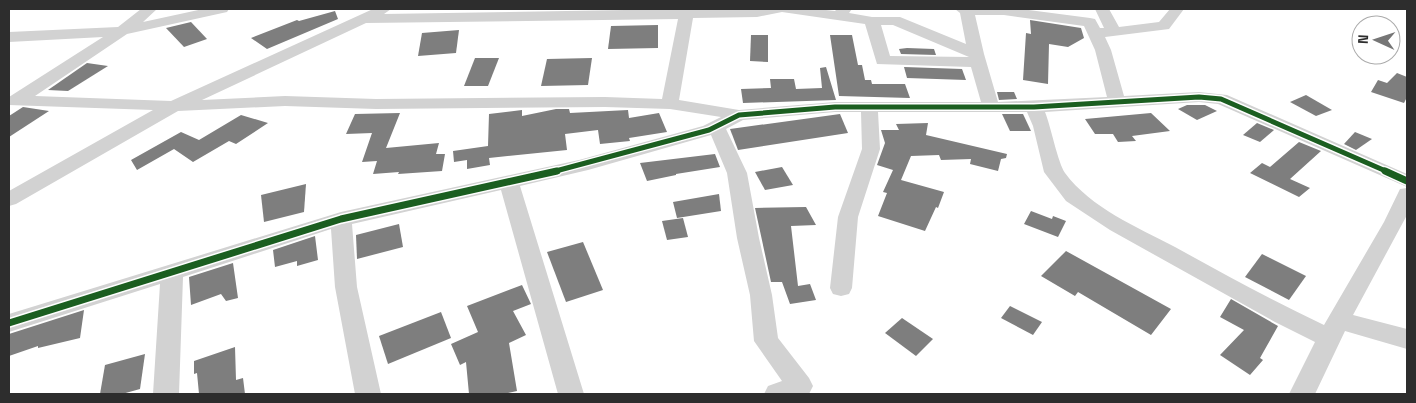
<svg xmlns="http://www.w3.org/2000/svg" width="1416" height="403" font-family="'Space Grotesk',sans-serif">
<rect width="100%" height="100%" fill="#fff"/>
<!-- building -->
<g fill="#7e7e7e">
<path d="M335 11 338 19 267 49 251 38 297 20 299 21Z"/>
<path d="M1030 20 1081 28 1084 38 1068 47 1049 44 1048 84 1023 80 1026 33 1031 34Z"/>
<path d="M191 22 207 39 184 47 166 28Z"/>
<path d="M658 25V48L608 49 611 26Z"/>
<path d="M459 30 456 53 418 56 422 33Z"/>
<path d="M751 35H768V62L750 61Z"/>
<path d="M830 35H852L858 65H862L865 80H871L872 84H905L910 98 839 96Z"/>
<path d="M907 48 934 49 936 55 901 54 899 49Z"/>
<path d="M475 58H499L488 86H464Z"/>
<path d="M592 58 588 85 541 86 547 59Z"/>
<path d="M87 63 108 66 68 91 48 90Z"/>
<path d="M826 67 836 100 743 103 741 89 771 88 770 79H794L796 89 822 88 820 68Z"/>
<path d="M904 67 962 69 966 80 907 78Z"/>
<path d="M1397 73 1407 77V97L1404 103 1371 92 1378 80 1387 83Z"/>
<path d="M997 92H1014L1017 99 999 100Z"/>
<path d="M1306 95 1332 110 1316 116 1290 102Z"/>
<path d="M1187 105H1205L1217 111 1197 120 1178 109Z"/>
<path d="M23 107 49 111 9 137V116Z"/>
<path d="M556 109H569L570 113 628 110 629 118 659 113 667 132 629 138 630 141 600 144 598 130 565 134 567 150 489 158 490 165 467 169V160L454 162 453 151 488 146 489 114 522 110V116Z"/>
<path d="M400 113 386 148 439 143 436 154H445L442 171 398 174 399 172 373 174 377 161 362 162 372 133 346 134 355 114Z"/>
<path d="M1151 113 1170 131 1132 136 1136 141 1118 142 1113 134H1095L1085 119Z"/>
<path d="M840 114 848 133 738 150 730 129Z"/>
<path d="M1002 114H1023L1031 131H1010Z"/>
<path d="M241 115 268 123 236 144 229 141 193 162 174 149 137 170 131 160 181 132 199 140Z"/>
<path d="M928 123 926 135 1007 154 1006 158 1001 159 998 171 970 164 971 159 941 160 939 155 911 156 901 180 944 192 938 208 936 207 925 231 878 216 887 193 883 192 893 170 877 165 885 143 881 130H899L896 124Z"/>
<path d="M1257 123 1274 130 1260 142 1243 135Z"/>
<path d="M1355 132 1372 139 1356 150 1344 144Z"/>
<path d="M1299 142 1321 151 1290 179 1310 188 1299 197 1250 173 1262 163 1270 167Z"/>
<path d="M715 154 720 167 676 174V175L647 181 640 163Z"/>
<path d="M782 167 793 185 765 190 755 172Z"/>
<path d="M306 184 304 212 264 222 261 195Z"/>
<path d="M719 194 721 211 677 218 673 202Z"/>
<path d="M806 207 816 225 791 226 798 286 810 284 816 300 790 304 782 282H771L755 208Z"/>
<path d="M1031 211 1052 219 1053 216 1066 221 1058 237 1024 224Z"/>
<path d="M683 218 688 237 667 240 662 221Z"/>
<path d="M399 224 403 247 357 259 356 235Z"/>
<path d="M315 236 318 260 297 266V261L275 267 273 250Z"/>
<path d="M583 242 603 290 566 302 547 252Z"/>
<path d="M1066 251 1171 309 1151 335 1078 292 1075 296 1041 276Z"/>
<path d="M1262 254 1306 276 1289 300 1245 277Z"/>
<path d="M233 263 238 298 226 301 221 294 191 305 189 277Z"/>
<path d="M522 285 531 304 513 311 526 335 509 343 517 391 504 394H469L466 362 460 365 451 344 478 332 467 306Z"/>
<path d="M1231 299 1278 326 1260 358 1263 360 1250 375 1220 355 1244 330 1220 317Z"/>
<path d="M1010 306 1042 322 1033 335 1001 318Z"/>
<path d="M84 310 80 338 38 348V346L9 356V334Z"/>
<path d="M441 312 451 338 388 364 379 336Z"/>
<path d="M902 318 933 339 916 356 885 333Z"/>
<path d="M235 347 236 380 243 378 245 394H199L197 373 194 374V361Z"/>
<path d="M145 354 140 389 122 394H100L105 365Z"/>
</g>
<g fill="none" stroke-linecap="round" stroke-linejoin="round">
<!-- minor -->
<path fill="#d2d2d2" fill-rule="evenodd" d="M141 9H157L143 22 203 9H229L227 12 127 34 35 96 171 101 373 9H391L384 14 684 9H817L835 11 837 9H852L849 13 872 17H900L966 44 960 13 955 9H1021L1090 18 1095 19 1100 28H1104L1095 9H1109L1119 27 1159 22 1170 9H1184L1169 29 1105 37 1111 50 1124 96 1199 92 1227 95 1407 174V187L1218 104 1199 102 1045 112C1051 127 1058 163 1065 173 1091 208 1137 227 1175 247 1224 274 1273 301 1324 325L1384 222 1400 189 1407 188V215L1353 315 1407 329V349L1345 331 1315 394H1289L1315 342 1275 322 1110 230 1066 201 1044 172 1033 126 1027 112H878L880 149 858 217 852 288 849 294 841 296 833 294 830 288 838 217 862 149 861 112H835L743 120 726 129 747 173 759 238 772 295 778 338 809 378 813 386 809 394H764L768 386 782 381 754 341 750 295 737 238 727 173 711 135 588 170 520 186 584 394H558L501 190 352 224 357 287 381 394H355L335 287 331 229 183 277 179 394H153L160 284 9 332V314L341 212 579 160 703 126 721 117 670 109 605 107 376 109 285 106 178 111 16 204 9 206V191L153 110 9 105V97L103 37 9 42V32L118 27ZM782 12 865 24 877 64 971 67 981 102H835L739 110 679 100 693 18 757 17ZM975 15H1004L1084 26 1095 50 1107 97 998 102 984 54ZM678 19 662 99 605 97 376 99 285 96 202 100 366 23ZM881 25H893L969 57 890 56Z"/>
<!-- cycleway-far1 casing -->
<g stroke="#fff" stroke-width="8">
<path id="cycleway-far1" d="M552 172 709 130 739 115 835 107H1034L1199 97 1221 99 1388 172"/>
</g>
<!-- cycleway casing -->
<g stroke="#fff" stroke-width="10">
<g id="cycleway">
<path d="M1385 171 1407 181"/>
<path d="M9 323 341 219 557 171"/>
</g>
</g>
<!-- cycleway-far1 -->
<use href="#cycleway-far1" stroke="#1b5e20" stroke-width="5"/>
<!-- cycleway -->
<use href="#cycleway" stroke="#1b5e20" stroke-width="7"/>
</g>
<!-- border -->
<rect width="1416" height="403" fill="none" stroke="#2d2d2d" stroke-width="20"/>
<!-- north arrow -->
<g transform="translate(1376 40) rotate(273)"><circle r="24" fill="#ffffff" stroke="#ababab"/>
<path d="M0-4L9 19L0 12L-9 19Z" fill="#767676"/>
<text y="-8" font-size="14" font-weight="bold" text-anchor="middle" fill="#2d2d2d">N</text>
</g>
</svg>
